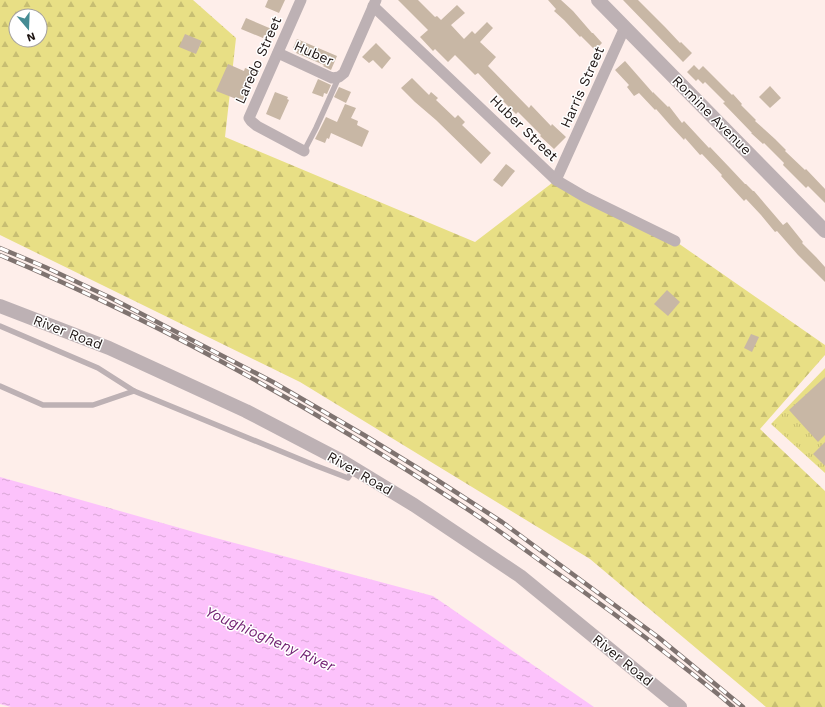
<svg xmlns="http://www.w3.org/2000/svg" width="825" height="707" font-family="'Work Sans',sans-serif">
<defs>
<pattern id="forest-firs" width="22" height="20" patternUnits="userSpaceOnUse"><rect width="22" height="20" fill="#e8df85"/><path d="M5 1l3.5 6h-7zM16 11l3.5 6h-7z" fill="#c7be72"/></pattern>
<pattern id="park-tufts" width="24" height="20" patternUnits="userSpaceOnUse"><rect width="24" height="20" fill="#e8df85"/><path d="M3 7l-1-3M5 7V3M7 7l1-3M15 17l-1-3M17 17v-4M19 17l1-3" fill="none" stroke="#c7be72"/></pattern>
<pattern id="water-ripples" width="26" height="14" patternUnits="userSpaceOnUse"><rect width="26" height="14" fill="#fcc2fb"/><path d="M2 4q2-2 4 0t4 0M15 11q2-2 4 0t4 0" fill="none" stroke="#d8a6d6"/></pattern>
</defs>
<rect width="100%" height="100%" fill="#feeeea"/>
<!-- forest -->
<path fill="url(#forest-firs)" fill-rule="evenodd" d="M0 0H193L236 38 225 137 475 242 556 180 675 241 825 345V355L760 429 825 491V707H766L590 559 300 382 0 235ZM16 16H40V40H16Z"/>
<!-- park -->
<path fill="url(#park-tufts)" d="M825 368V473L771 424Z"/>
<!-- water -->
<path fill="url(#water-ripples)" d="M0 477 201 534 433 596 594 707H11L0 704Z"/>
<!-- building -->
<g fill="#c8b7a5">
<path d="M268 0H285L279 13 265 7Z"/>
<path d="M398 0H418L435 17 437 16 441 20 457 5 465 13 451 25 464 39 472 31 475 34 487 22 493 28 480 42 496 57 488 66 529 108 531 105 551 126 552 124 566 137 554 149 540 136 541 135 518 112 516 114 503 101 504 100 478 73 475 75 455 55 448 62 435 49 433 51 420 37 428 30Z"/>
<path d="M548 0H561L573 11 592 33H593L602 43 595 50 581 36 580 37 564 20 554 11 556 9Z"/>
<path d="M623 0H638L665 27 680 43 681 42 692 53 683 62Z"/>
<path d="M246 18 274 30 270 38 264 35 263 38 241 29Z"/>
<path d="M185 34 202 41 196 54 179 47Z"/>
<path d="M297 39 337 56 331 70 323 66 324 65 296 53 298 50 293 48Z"/>
<path d="M376 43 391 58 382 69 373 60 369 63 362 57Z"/>
<path d="M625 61 653 93V92L668 107 669 106 682 123 684 121 709 148 710 147 730 168 745 184H746L753 191H754L783 225 787 222 803 242 802 243 816 257 825 267V282L798 255 777 231 775 232 761 215 746 199 744 201 721 176 722 175 702 154 700 155 685 138 684 140 670 125 656 109 655 110 639 93 634 96 627 87 629 85 615 70Z"/>
<path d="M228 64 244 71 245 68 255 72 244 102 216 91Z"/>
<path d="M694 65 699 70 703 66 732 95 733 94 742 104 741 105 756 120 755 121 775 139 786 150 785 151 805 170 806 169 825 189V203L808 186 806 188 783 165 784 163 764 143 763 144 751 133H752L723 103 725 102 705 82 703 84 698 79 696 81 687 72Z"/>
<path d="M412 78 429 95 431 92 438 98 436 100 455 118 458 115 465 122 462 125 491 153 481 164 436 120 415 102 401 88Z"/>
<path d="M318 79 331 85 327 94 324 93 323 97 312 93Z"/>
<path d="M770 86 781 98 770 108 759 97Z"/>
<path d="M339 87 351 92 346 103 334 97Z"/>
<path d="M275 92 288 97 287 99 289 100 280 120 266 114Z"/>
<path d="M345 104 356 108 351 118 358 121 357 125 369 131 362 147 331 133 329 139 327 138 325 143 315 139 326 117 337 122Z"/>
<path d="M506 164 515 171 502 187 493 180Z"/>
<path d="M667 290 680 302 668 316 654 304Z"/>
<path d="M751 334 759 337 752 352 744 348Z"/>
<path d="M825 377V435L818 442 789 410Z"/>
<path d="M825 442V466L813 454Z"/>
</g>
<g fill="none" stroke-linecap="round" stroke-linejoin="round">
<!-- service -->
<g stroke="#bdb1b4" stroke-width="5.5">
<path d="M304 151 316 128 339 77"/>
<path d="M0 326 98 368 134 391 314 465 348 478 354 468"/>
<path d="M0 386 43 405H93L134 391"/>
</g>
<!-- minor -->
<g stroke="#bdb1b4" stroke-width="11">
<path d="M301 0 249 118 251 121 257 126 304 151"/>
<path d="M373 6 556 180 585 197 675 241"/>
<path d="M278 53 332 78 339 77 344 73 376 0"/>
<path d="M556 180 625 27"/>
</g>
<!-- tertiary -->
<g stroke="#bdb1b4" stroke-width="14">
<path d="M598 0 825 231"/>
<path d="M0 306 109 348 246 411 340 460 414 505 520 576 680 707"/>
</g>
<!-- rail casing -->
<g stroke="#7f7370" stroke-width="4.5">
<g id="rail">
<path d="M0 248 45 267 109 297 273 382 364 435 434 478 502 522 658 637 743 707"/>
<path d="M0 255C161 323 315 409 461 505 492 525 521 547 550 568 593 598 635 629 676 661 695 676 715 691 733 707"/>
</g>
</g>
<!-- rail -->
<use href="#rail" stroke="#fff" stroke-width="3" stroke-dasharray="9" stroke-linecap="butt"/>
</g>
<g text-anchor="middle" stroke-width="3" stroke-linejoin="round" paint-order="stroke">
<!-- street labels -->
<g font-size="14" fill="#1d1412" stroke="#fff">
<text transform="translate(314 53) rotate(24)" y="5">Huber</text>
<text transform="translate(258 60) rotate(-66)" y="5">Laredo Street</text>
<text transform="translate(582 87) rotate(-66)" y="5">Harris Street</text>
<text transform="translate(712 115) rotate(45)" y="5">Romine Avenue</text>
<text transform="translate(524 128) rotate(44)" y="5">Huber Street</text>
<text transform="translate(68 332) rotate(21)" y="5">River Road</text>
<text transform="translate(360 473) rotate(30)" y="5">River Road</text>
<text transform="translate(623 660) rotate(39)" y="5">River Road</text>
</g>
<!-- water labels -->
<g font-size="15" font-style="italic" fill="#701e71" stroke="#fff">
<text transform="translate(270 639) rotate(24)" y="5">Youghiogheny River</text>
</g>
</g>
<!-- north arrow -->
<g transform="translate(28 28) rotate(161)"><circle r="19" fill="#ffffff" stroke="#a5a1a0"/>
<path d="M0-3L7 15L0 10L-7 15Z" fill="#458c94"/>
<text y="-6" font-size="11" font-weight="bold" text-anchor="middle" fill="#1d1412">N</text>
</g>
</svg>
